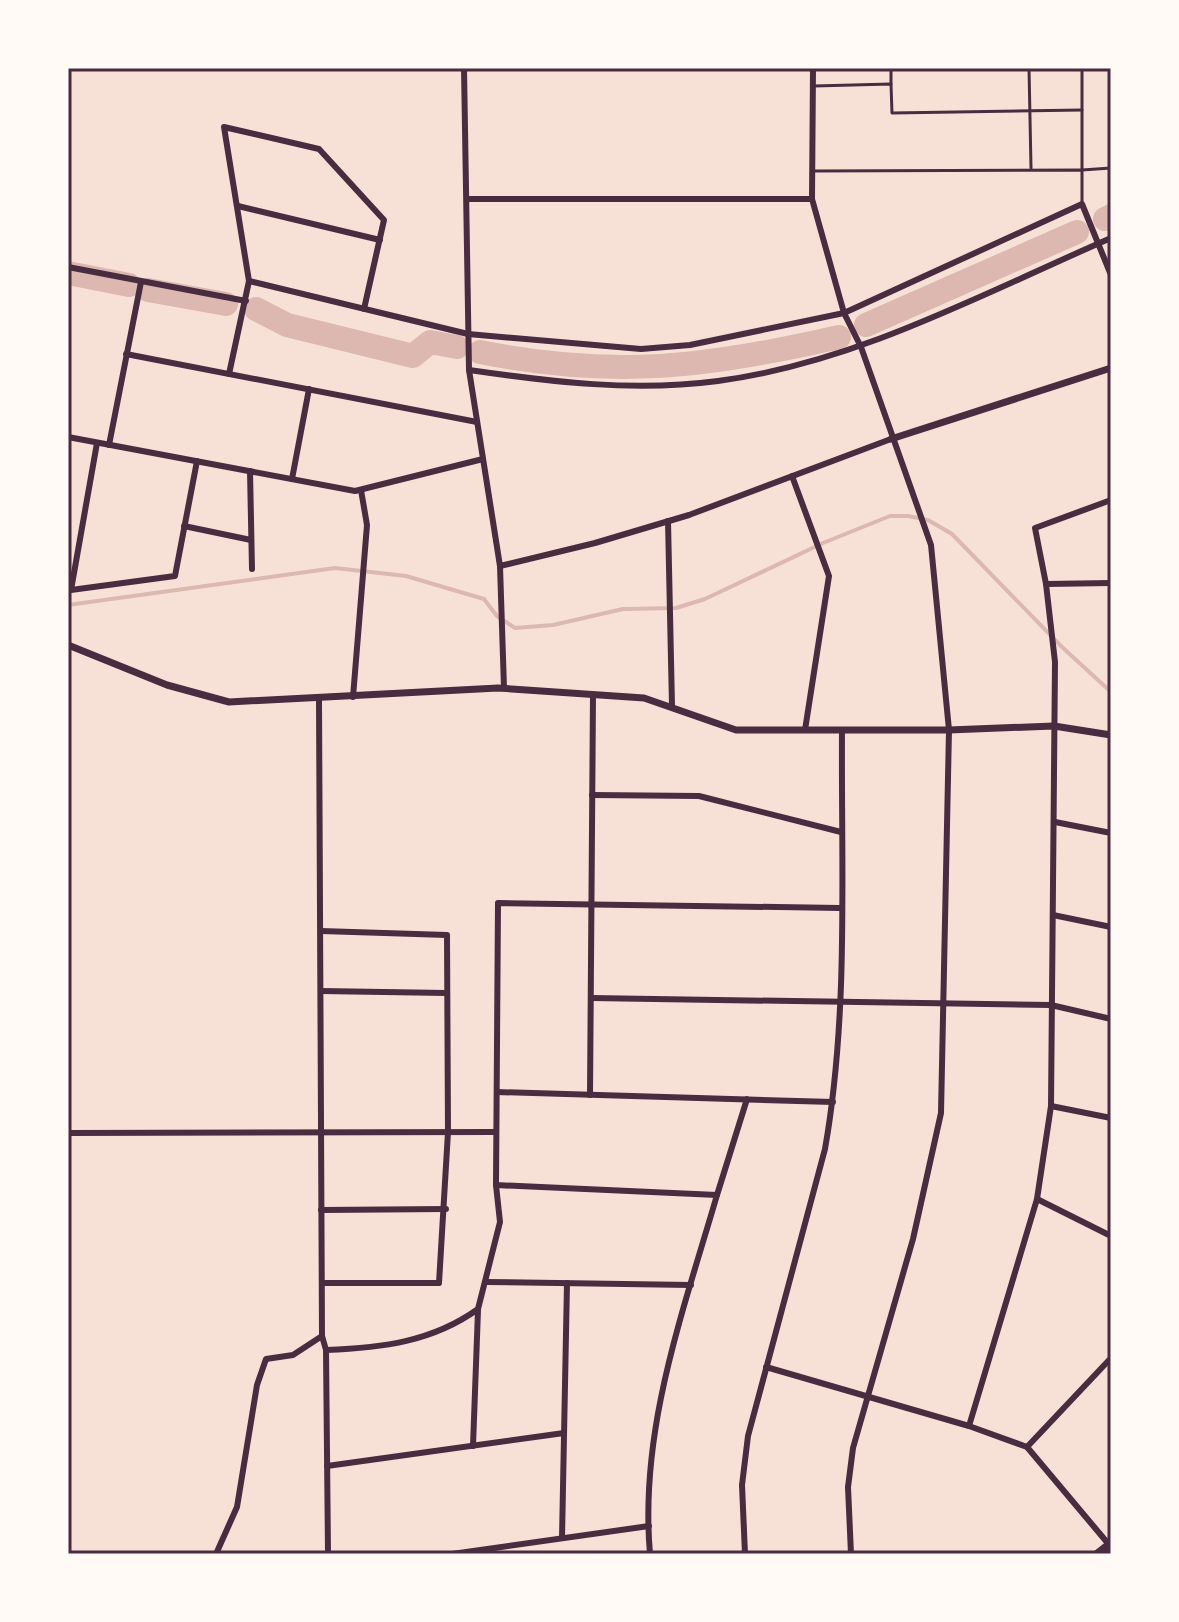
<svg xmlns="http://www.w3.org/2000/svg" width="1179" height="1622" font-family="'Fira Sans',sans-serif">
<rect width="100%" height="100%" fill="#f7e1d7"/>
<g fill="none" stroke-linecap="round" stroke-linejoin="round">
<!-- stream -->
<path stroke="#dcb8b0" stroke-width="4" d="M68 605 335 568 406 576 484 599 497 616 515 628 553 625 623 609 676 608 705 599 823 543 890 516H908L928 520 952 534 1062 647 1111 692"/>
<!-- river -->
<g stroke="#dcb8b0" stroke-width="24">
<path d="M1105 219 1111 216"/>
<path d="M68 273 129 285"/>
<path d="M148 290 226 304"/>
<path d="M256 309 287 325 413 356 430 342 457 347"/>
<path d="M866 325 1077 232"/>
<path d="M480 352C614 379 708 367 839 337"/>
</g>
<!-- service -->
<g stroke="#4a2c40" stroke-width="3">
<path d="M1029 68 1031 168"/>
<path d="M1082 68V170L1111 168"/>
<path d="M891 84V68"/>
<path d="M814 86 891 84 892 113 1082 110"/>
<path d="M813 171 1082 170V204"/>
</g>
<!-- minor -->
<g stroke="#4a2c40" stroke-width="6">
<path d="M464 68 469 370 500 566 504 688"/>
<path d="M813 68 812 199 844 313 861 347 931 545 949 730 941 1113 913 1239 853 1448 848 1487 851 1554"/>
<path d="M467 199H812"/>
<path d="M238 206 380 240"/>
<path d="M68 267 246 301"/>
<path d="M249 281 468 334 641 349 690 345 844 313 1082 204 1111 275"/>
<path d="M126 354 477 422"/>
<path d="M469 370C552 382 634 392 718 381 856 363 984 293 1111 238"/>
<path d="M229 374 249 281 224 127 319 149 384 220 364 309"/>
<path d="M68 437 355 491 483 459"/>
<path d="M97 443 71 590 175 576 197 461"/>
<path d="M109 445 141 282"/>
<path d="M250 471 252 569"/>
<path d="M792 476 829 576 805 730"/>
<path d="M292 479 309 389"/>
<path d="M668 521 672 706"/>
<path d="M184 526 251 540"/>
<path d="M500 566 595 543 689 515 891 439"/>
<path d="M1046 584 1111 583"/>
<path d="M353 697 367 525 361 490"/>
<path d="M319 699 322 1336 326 1350 328 1554"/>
<path d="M592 795 699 796 841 832"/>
<path d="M1055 822 1111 833"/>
<path d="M1053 915 1111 927"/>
<path d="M321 931 447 935 448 1132 439 1283H322"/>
<path d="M321 991 446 993"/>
<path d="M591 998 1051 1005 1111 1019"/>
<path d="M497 1092 833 1102"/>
<path d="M590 1095 593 695"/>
<path d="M747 1099 717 1195 496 1185 498 903 840 908"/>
<path d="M1051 1106 1111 1118"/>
<path d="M68 1133 496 1132"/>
<path d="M1037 1199 1111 1236"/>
<path d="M321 1210 446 1209"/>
<path d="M486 1282 691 1285"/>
<path d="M326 1350C381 1348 432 1342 478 1309L500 1222 496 1185"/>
<path d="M766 1367 969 1426 1027 1447 1111 1547"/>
<path d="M969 1426 1037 1199 1051 1106 1055 662 1046 584 1035 528 1111 500"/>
<path d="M473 1446 478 1310"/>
<path d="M1027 1447 1111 1358"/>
<path d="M327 1466 564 1433"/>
<path d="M562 1538 567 1283"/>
<path d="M216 1554 237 1507 257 1385 266 1359 293 1355 322 1336"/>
<path d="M452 1554 649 1526"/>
<path d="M650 1554C639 1430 683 1312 717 1195"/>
<path d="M745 1554 742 1485 748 1436 825 1149C849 1013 841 869 842 730"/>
</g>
<!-- tertiary -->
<g stroke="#4a2c40" stroke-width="7">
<path d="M891 439 1111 368"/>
<path d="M68 645 167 685 229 702 498 688 644 698 736 730H949L1054 726 1111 735"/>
</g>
<!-- secondary -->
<path stroke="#4a2c40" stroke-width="8" d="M1097 1554 1111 1543"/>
</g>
<!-- border -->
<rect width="1179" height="1622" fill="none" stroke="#fffaf5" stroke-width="140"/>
<rect x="70" y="70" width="1039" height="1482" fill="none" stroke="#4a2c40" stroke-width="3"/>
</svg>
